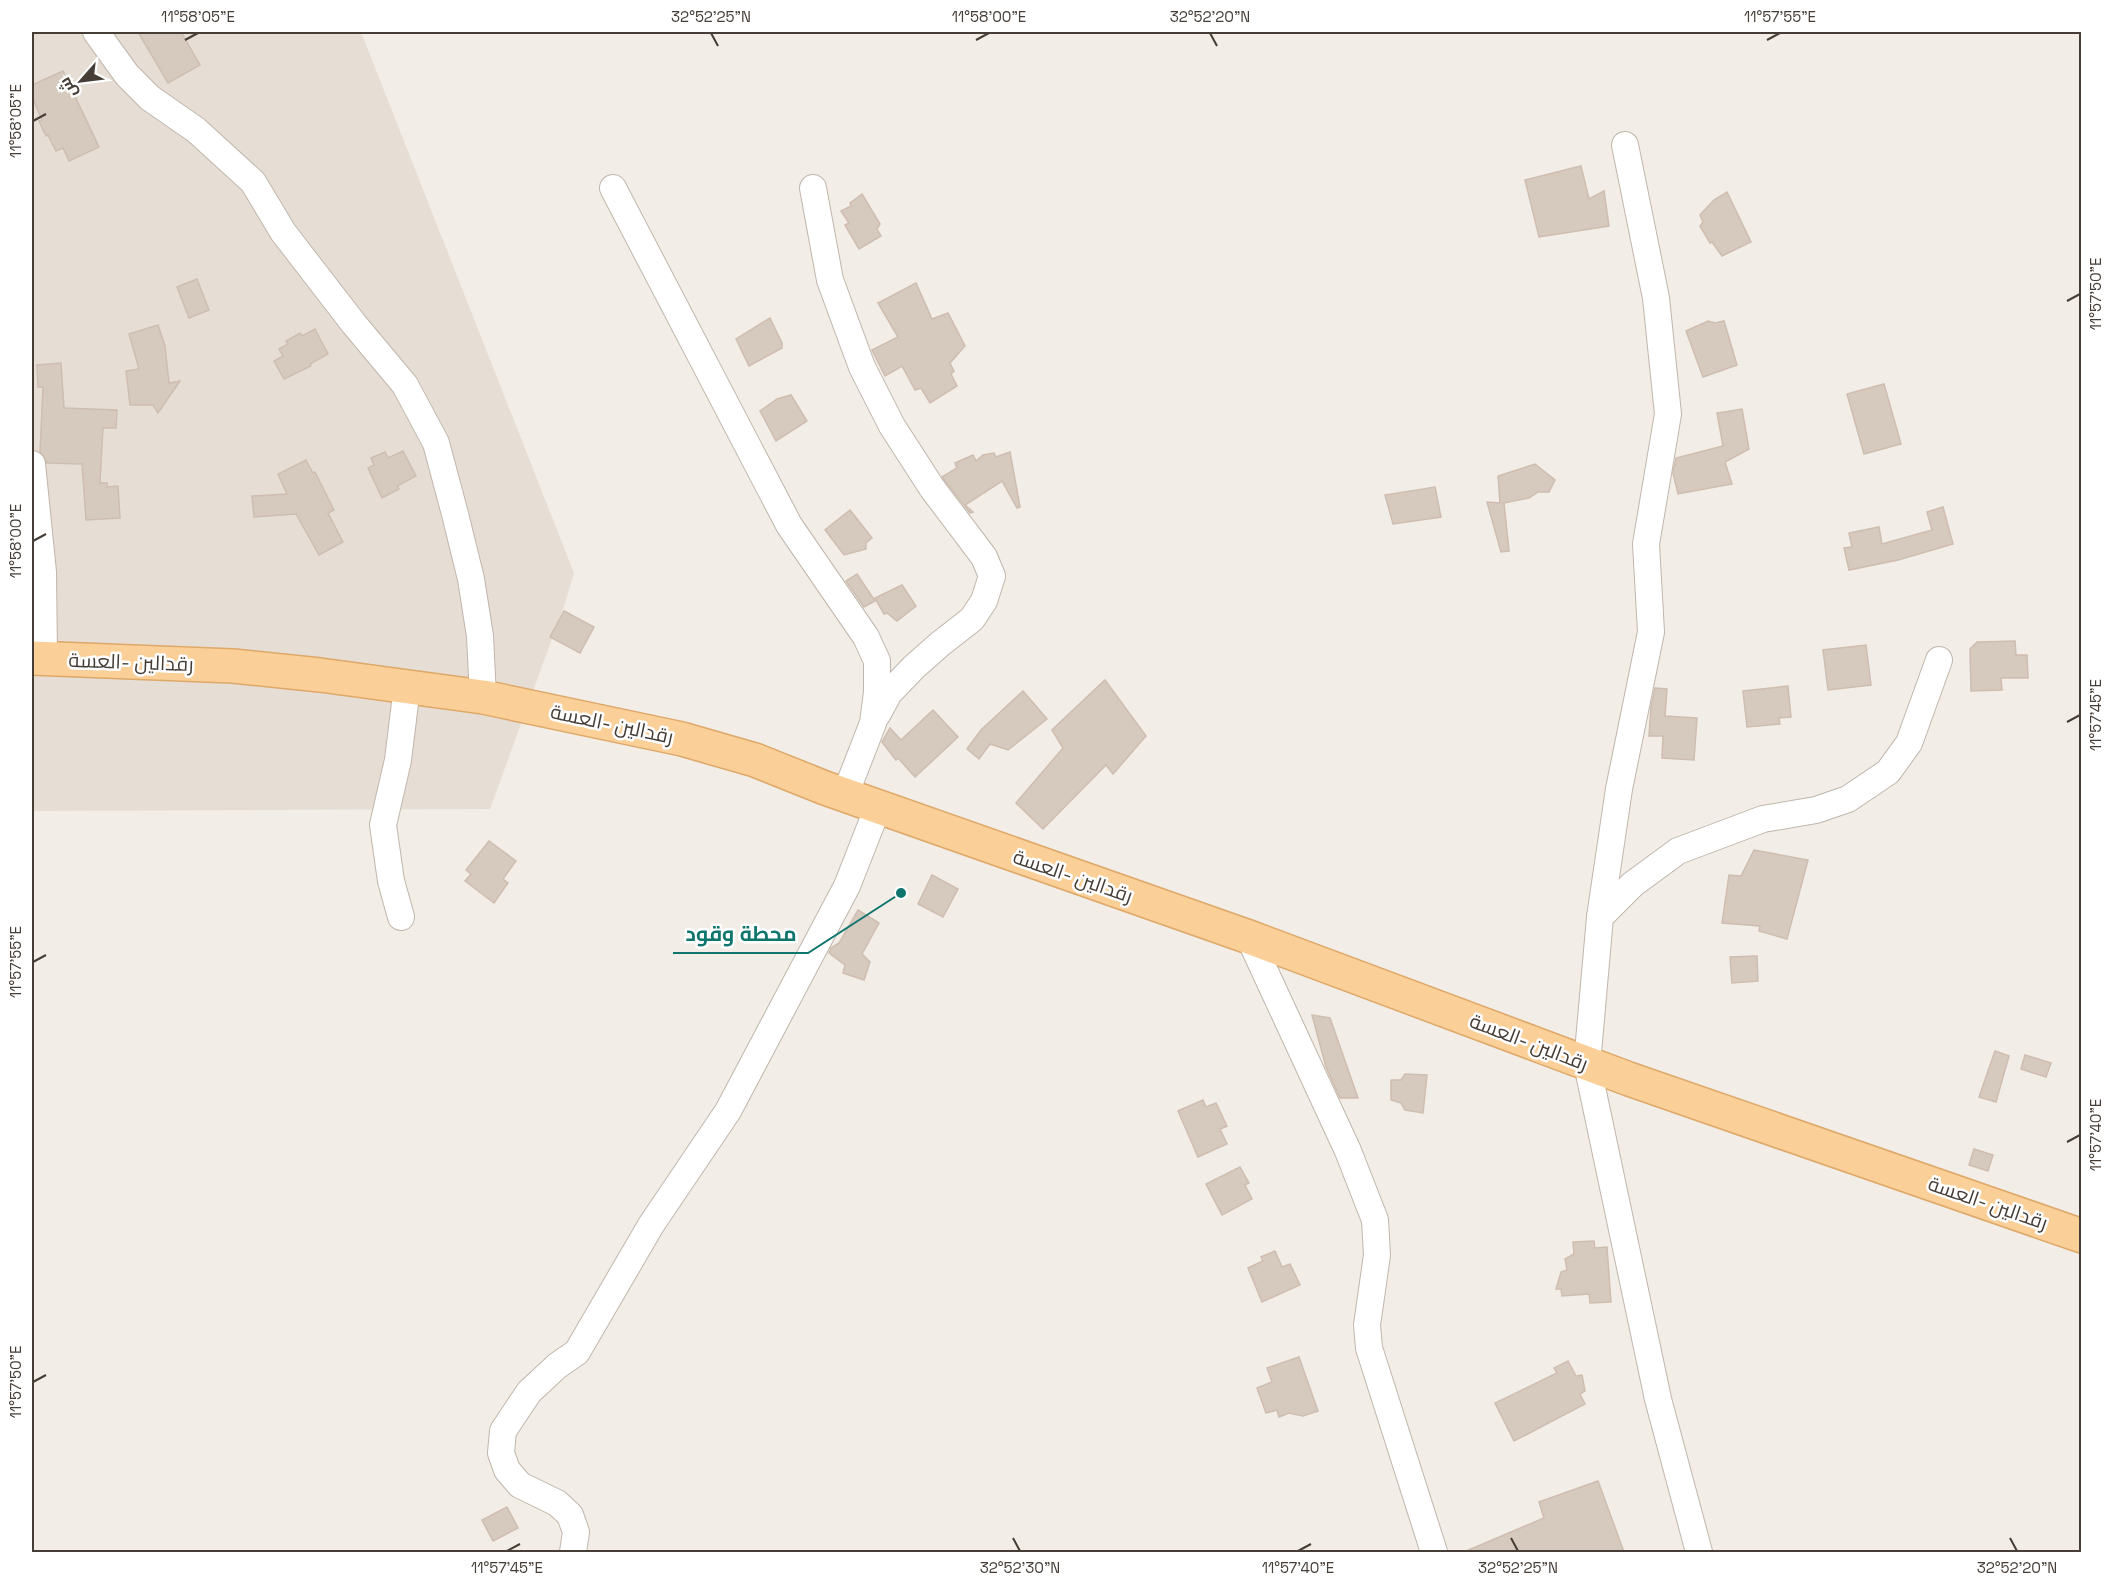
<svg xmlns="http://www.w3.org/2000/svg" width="2113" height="1584" font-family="'Space Grotesk',Cairo,sans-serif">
<rect width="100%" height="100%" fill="#f2ede6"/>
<!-- residential -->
<path fill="#e6ded5" d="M32 32H361L574 573 564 606 490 809 32 811Z"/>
<!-- building -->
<g fill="#d6cabf" stroke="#cebdb0" stroke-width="1.5">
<path d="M138 32H181L200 65 168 83Z"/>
<path d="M63 71 99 147 69 161 63 148 56 151 48 135 46 136 39 121 42 120 32 97V85Z"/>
<path d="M1581 166 1589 199 1604 191 1609 226 1539 237 1525 180Z"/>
<path d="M1727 192 1751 242 1722 256 1712 242 1710 243 1700 226 1703 222 1700 215 1714 200Z"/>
<path d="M862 194 880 224 877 229 881 236 859 249 845 225 849 223 841 211 851 206 850 203Z"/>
<path d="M197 279 209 310 189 318 177 287Z"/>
<path d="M916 283 932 319 948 313 965 346 950 363 954 371 951 374 957 386 930 403 921 388 915 390 902 366 885 376 872 350 898 337 878 303Z"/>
<path d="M770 318 782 343V348L749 366 736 339Z"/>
<path d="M1708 321 1715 323 1724 321 1737 365 1703 377 1686 331Z"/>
<path d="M158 325 165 346 169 383 180 381 158 413 153 405H130L126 371 139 369 129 334Z"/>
<path d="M315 329 328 354 310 364 311 366 284 379 274 361 283 356 279 349 288 344 286 341 300 333 302 336Z"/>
<path d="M61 363 64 408 117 410 116 428H103L100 483H107V487L118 486 120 518 86 520 82 464 47 463 40 452 43 387H38L37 365Z"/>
<path d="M1884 384 1901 444 1864 454 1847 394Z"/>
<path d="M791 395 807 421 776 441 760 411 777 399Z"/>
<path d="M1742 409 1749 449 1725 462 1732 484 1678 494 1673 473 1676 458 1723 446 1717 413Z"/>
<path d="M403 451 416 476 397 486 399 489 382 498 368 468 374 465 371 458 385 452 388 458Z"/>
<path d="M1010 452 1020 507 1017 508 1002 481 965 505 973 512 970 513 942 477 957 468 955 463 973 455 976 461 983 455 994 453 996 457Z"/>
<path d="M306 460 313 473 315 472 334 510 328 513 343 542 319 555 296 514 254 517 252 496 287 494 278 474Z"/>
<path d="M1535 464 1555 480 1549 492H1538L1529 498 1504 503 1509 551 1501 552 1487 502 1500 503 1498 476Z"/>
<path d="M1435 487 1441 517 1393 524 1385 495Z"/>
<path d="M1943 507 1953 544 1898 560 1849 570 1844 548 1852 547 1849 533 1879 527 1882 544 1932 530 1927 512Z"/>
<path d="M850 510 872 538 866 543V549L844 555 825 530Z"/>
<path d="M857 574 875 601 864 607 846 581Z"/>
<path d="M902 585 916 606 897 621 887 613 884 614 875 598Z"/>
<path d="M564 611 594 627 580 653 550 637Z"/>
<path d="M2015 641 2016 655H2027L2028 678H2001L2002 690 1971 691 1970 649 1977 642Z"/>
<path d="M1866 645 1871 685 1828 690 1823 650Z"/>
<path d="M1105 680 1146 736 1113 774 1106 765 1043 829 1016 803 1063 748 1052 730Z"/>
<path d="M1788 686 1791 717 1779 718 1780 724 1747 727 1743 691Z"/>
<path d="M1655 688 1667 689 1665 716 1697 718 1694 760 1662 758 1663 736H1649L1651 707Z"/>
<path d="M1023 691 1047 719 1008 750 990 744 979 759 967 749 981 730Z"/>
<path d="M933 710 958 737 915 777 898 758 896 760 882 742 890 728 901 740Z"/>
<path d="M489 841 516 861 503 879 508 883 494 903 465 881 471 874 466 870Z"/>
<path d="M1754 850 1808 860 1787 939 1759 931 1760 926 1722 923 1729 875 1741 876Z"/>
<path d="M932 875 958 889 943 917 918 904Z"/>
<path d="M858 910 879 923 862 954 870 962 864 980 843 973 845 965 829 953 831 948 839 943Z"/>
<path d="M1757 956 1758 981 1732 983 1730 957Z"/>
<path d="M1312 1015 1330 1018 1358 1098H1340L1326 1067Z"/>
<path d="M1995 1051 2009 1056 1996 1102 1979 1097Z"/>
<path d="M2025 1055 2051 1063 2046 1077 2021 1069Z"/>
<path d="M1405 1074 1427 1075 1423 1113 1405 1110 1401 1103 1391 1100V1080H1401Z"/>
<path d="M1203 1100 1206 1107 1216 1103 1227 1126 1220 1129 1227 1144 1198 1157 1178 1111Z"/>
<path d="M1974 1149 1993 1155 1988 1171 1969 1165Z"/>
<path d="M1240 1167 1249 1183 1245 1185 1252 1199 1222 1215 1206 1184Z"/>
<path d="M1594 1241 1595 1248 1607 1247 1611 1302 1590 1303 1589 1294 1562 1296 1561 1289H1556L1561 1272 1567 1270 1565 1259 1574 1254 1573 1242Z"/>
<path d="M1275 1251 1282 1267 1290 1264 1300 1285 1262 1302 1248 1268 1263 1261 1261 1257Z"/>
<path d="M1299 1357 1318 1411 1303 1416 1289 1413 1279 1417 1277 1410 1266 1413 1257 1388 1272 1382 1267 1368Z"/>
<path d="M1568 1361 1576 1376 1582 1375 1585 1391 1580 1394 1585 1404 1514 1441 1495 1403 1557 1373 1554 1368Z"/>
<path d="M1598 1481 1624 1552H1464L1544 1518 1539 1502Z"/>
<path d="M507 1507 518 1528 493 1541 482 1520Z"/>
</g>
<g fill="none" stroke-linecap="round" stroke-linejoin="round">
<!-- minor casing -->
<g stroke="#c0b6ac" stroke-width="28">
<g id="minor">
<path d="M96 32 127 75 150 98 196 130 253 182 283 232 354 324 405 385 436 443 455 514 471 579 480 636 483 697"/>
<path d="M1625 145 1656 298 1668 414 1646 544 1651 632 1619 789 1600 917 1587 1064 1658 1399 1699 1552"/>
<path d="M613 188 789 525 866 637 877 661V692L873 723 845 795"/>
<path d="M813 188 830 280 862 367 892 426 932 488 984 557 992 576 984 601 972 619 940 644 914 667 889 693 877 715"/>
<path d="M32 464 43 572 44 658"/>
<path d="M401 917 391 881 383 825 398 760 407 687"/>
<path d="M1600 917 1633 884 1678 851 1763 819 1816 810 1848 799 1888 772 1909 743 1939 660"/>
<path d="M1249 937 1348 1151 1375 1220 1377 1255 1367 1325 1369 1348 1434 1552"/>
<path d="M573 1552 576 1532 570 1515 557 1503 520 1485 507 1470 501 1453 503 1431 529 1392 557 1366 577 1352 651 1225 728 1111 847 886 878 807"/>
</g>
</g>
<!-- major casing -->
<g stroke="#dea869" stroke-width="36">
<path id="major" d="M32 658 233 666 320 675 483 697 682 739 755 760 825 788 1249 937 1629 1079 2082 1236"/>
</g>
<!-- minor -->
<use href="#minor" stroke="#fff" stroke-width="26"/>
<!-- major -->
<use href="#major" stroke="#facf98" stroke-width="33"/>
</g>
<!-- ticks -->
<path fill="none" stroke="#453d36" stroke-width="2" d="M711 33 718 46M1210 33 1217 46M185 40 198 33M976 40 989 33M1767 40 1780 33M33 121 46 114M2067 301 2080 294M33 541 46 534M2067 722 2080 715M33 962 46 955M2067 1142 2080 1135M33 1382 46 1375M1013 1538 1020 1551M1511 1538 1518 1551M2010 1538 2017 1551M507 1551 520 1544M1298 1551 1311 1544"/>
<g text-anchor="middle" stroke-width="5" stroke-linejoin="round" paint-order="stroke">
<!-- street labels -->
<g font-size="20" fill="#453d36" stroke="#fff">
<text transform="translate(131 662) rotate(2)" y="7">رقدالين -العسة</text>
<text transform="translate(612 724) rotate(12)" y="7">رقدالين -العسة</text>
<text transform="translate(1073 876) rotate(19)" y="7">رقدالين -العسة</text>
<text transform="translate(1529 1042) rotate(21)" y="7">رقدالين -العسة</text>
<text transform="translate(1988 1203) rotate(19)" y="7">رقدالين -العسة</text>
</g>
</g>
<!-- callouts -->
<path fill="none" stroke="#0f766e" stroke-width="2" d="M901 893L808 953H673"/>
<circle fill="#0f766e" stroke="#fff" stroke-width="2" cx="901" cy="893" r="6"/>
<g font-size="21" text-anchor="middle" font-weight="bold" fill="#0f766e" stroke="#fff" stroke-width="5" stroke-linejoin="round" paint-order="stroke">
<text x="741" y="941">محطة وقود</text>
</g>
<!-- border -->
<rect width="2113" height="1584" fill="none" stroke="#ffffff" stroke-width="66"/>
<!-- north arrow -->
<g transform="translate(81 81) rotate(242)" stroke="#ffffff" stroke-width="4.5" paint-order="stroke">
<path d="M0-4.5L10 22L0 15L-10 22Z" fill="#453d36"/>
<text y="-9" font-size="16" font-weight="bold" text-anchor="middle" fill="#453d36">ش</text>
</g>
<rect x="33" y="33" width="2047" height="1518" fill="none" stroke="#453d36" stroke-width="2"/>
<g font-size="15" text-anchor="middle" fill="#453d36">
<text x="198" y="22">11°58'05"E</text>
<text x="711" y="22">32°52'25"N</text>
<text x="989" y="22">11°58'00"E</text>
<text x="1210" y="22">32°52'20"N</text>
<text x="1780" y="22">11°57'55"E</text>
<text transform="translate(16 121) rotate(-90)" y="5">11°58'05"E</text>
<text transform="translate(2096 294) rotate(-90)" y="5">11°57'50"E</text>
<text transform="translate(16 541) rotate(-90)" y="5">11°58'00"E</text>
<text transform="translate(2096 715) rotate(-90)" y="5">11°57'45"E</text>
<text transform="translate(16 962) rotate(-90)" y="5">11°57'55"E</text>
<text transform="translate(2096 1135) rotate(-90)" y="5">11°57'40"E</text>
<text transform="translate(16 1382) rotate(-90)" y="5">11°57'50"E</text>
<text x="507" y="1573">11°57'45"E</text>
<text x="1020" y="1573">32°52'30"N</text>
<text x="1298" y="1573">11°57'40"E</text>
<text x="1518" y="1573">32°52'25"N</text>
<text x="2017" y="1573">32°52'20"N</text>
</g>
</svg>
